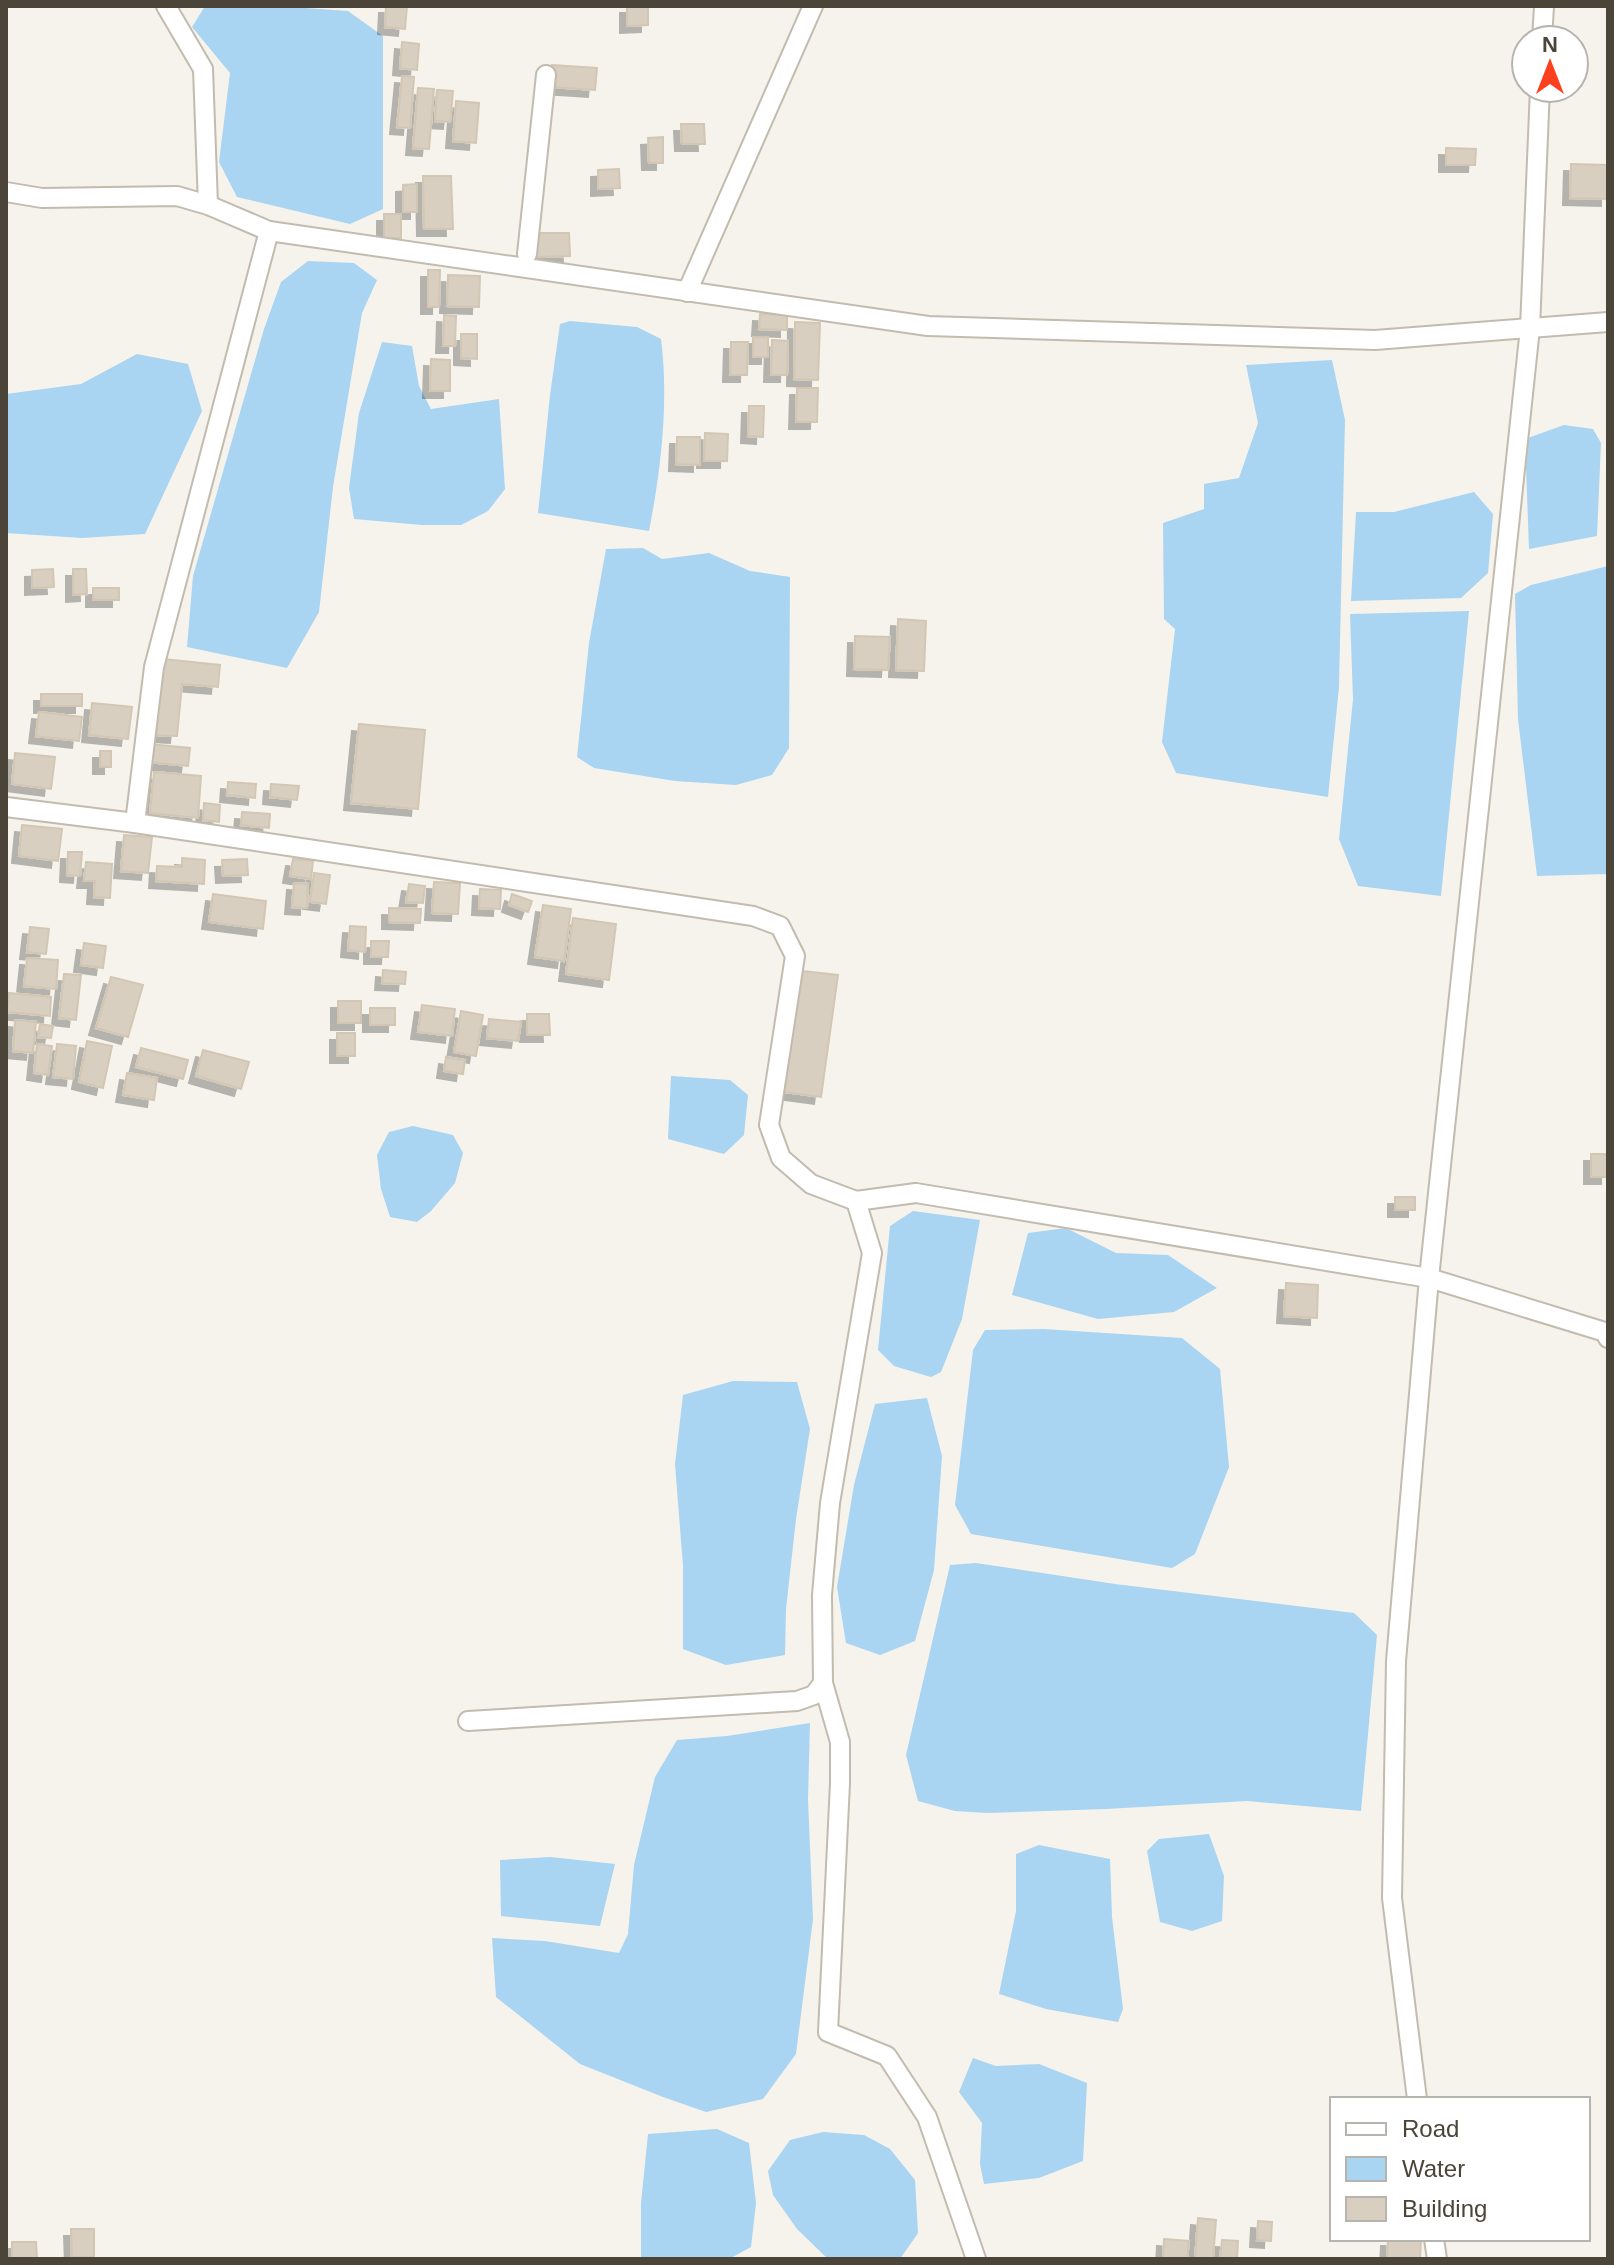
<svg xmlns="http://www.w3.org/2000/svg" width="1614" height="2265" font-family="Helvetica,sans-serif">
<defs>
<filter id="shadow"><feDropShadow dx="-7" dy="7" stdDeviation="0" flood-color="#0004"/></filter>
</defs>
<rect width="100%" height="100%" fill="#f6f3ec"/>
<!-- water -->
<g fill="#a9d4f2">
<path d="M205 6H276L348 11 383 36V209L350 224 237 197 219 162 230 73 192 27Z"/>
<path d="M308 261 354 263 377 280 362 313 333 487 319 612 287 668 187 647 193 576 264 329 281 282Z"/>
<path d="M570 321 637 327 661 339C669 402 661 469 649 531L538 513 550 395 560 324Z"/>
<path d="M382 342 412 346 419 386 431 409 499 399 505 489 488 511 461 525H422L354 519 349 488 359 413Z"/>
<path d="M137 354 188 364 202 411 145 534 82 538 6 533V394L81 384Z"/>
<path d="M1332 360 1345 420 1339 687 1328 797 1176 773 1162 742 1175 629 1164 619 1163 523 1204 509V484L1239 478 1258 423 1246 365Z"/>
<path d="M1564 425 1593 429 1601 443 1597 536 1529 549 1525 439Z"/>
<path d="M1474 492 1493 514 1488 573 1461 598 1351 601 1356 512H1394Z"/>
<path d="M643 548 662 559 709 553 750 571 790 577 789 748 772 775 736 785 675 781 594 768 577 757 589 643 606 549Z"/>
<path d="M1608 566V874L1537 876 1518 719 1515 594 1531 585Z"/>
<path d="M1469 611 1441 896 1358 886 1339 839 1353 699 1350 614Z"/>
<path d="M671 1076 730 1080 748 1095 744 1135 724 1154 668 1139Z"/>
<path d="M413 1126 453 1135 463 1153 455 1183 431 1211 417 1222 390 1217 381 1189 377 1155 389 1132Z"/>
<path d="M913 1211 980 1220 962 1319 941 1372 931 1377 894 1366 878 1350 890 1226Z"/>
<path d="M1066 1228 1116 1253 1168 1255 1217 1288 1174 1312 1098 1319 1012 1295 1028 1233Z"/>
<path d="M1044 1329 1182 1338 1220 1369 1229 1467 1195 1554 1172 1568 971 1534 955 1505 973 1350 985 1330Z"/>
<path d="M733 1381 797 1382 810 1429 796 1519 786 1609 785 1655 726 1665 683 1649V1566L675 1464 683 1395Z"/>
<path d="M927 1398 942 1456 934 1570 915 1641 880 1655 846 1643 837 1587 854 1485 875 1404Z"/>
<path d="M976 1563 1115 1584 1354 1613 1377 1635 1361 1811 1247 1801 1106 1809 987 1813 955 1811 918 1801 906 1755 950 1565Z"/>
<path d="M810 1723 808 1799 813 1919 796 2054 763 2099 706 2112 663 2097 580 2064 496 1997 492 1938 545 1941 619 1953 628 1934 634 1865 655 1777 677 1740 727 1736Z"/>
<path d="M1209 1834 1224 1876 1222 1921 1192 1931 1160 1922 1147 1851 1159 1839Z"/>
<path d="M1039 1845 1110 1859 1112 1917 1123 2009 1118 2022 1046 2009 999 1994 1016 1911V1854Z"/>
<path d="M550 1857 615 1864 600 1926 501 1916 500 1860Z"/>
<path d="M973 2058 996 2066 1039 2064 1087 2083 1083 2161 1039 2178 984 2184 980 2164 982 2123 959 2092Z"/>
<path d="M717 2129 749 2143 756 2203 751 2247 729 2259H641V2203L648 2134Z"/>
<path d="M823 2132 864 2135 890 2149 915 2180 918 2233 900 2259H828L797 2229 773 2195 768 2171 790 2140Z"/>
</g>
<!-- building -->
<g fill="#d8cfc1" stroke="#d3c7b4" stroke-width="2" filter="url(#shadow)">
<path d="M386 6H407L405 29 385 27Z"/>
<path d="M627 6H648V25L627 26Z"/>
<path d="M402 42 419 44 417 70 400 68Z"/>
<path d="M552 65 597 68 595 90 551 87Z"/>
<path d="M402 76 414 77 410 128 397 127Z"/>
<path d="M418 88 434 89 429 149 413 148Z"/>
<path d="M437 90 453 91 450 122 435 121Z"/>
<path d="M456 101 479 103 476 143 453 141Z"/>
<path d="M681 124H704L705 144H682Z"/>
<path d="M663 137V163H649L648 138Z"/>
<path d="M1446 148 1476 149 1475 165H1446Z"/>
<path d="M1571 164 1608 165V199L1570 198Z"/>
<path d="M619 169 620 188 598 189V170Z"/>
<path d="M423 176H451L453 229H424Z"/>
<path d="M417 184V212H403V185Z"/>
<rect x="384" y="214" width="17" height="24"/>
<path d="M534 233H569L570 256 535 257Z"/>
<path d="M428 270H440L439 307H428Z"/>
<path d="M448 275 480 276 479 307 447 306Z"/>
<path d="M760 314 787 315V330L759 329Z"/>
<path d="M444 315 456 316 455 346H443Z"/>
<path d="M795 322 820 323 818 380 794 379Z"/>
<path d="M461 334H477V359L461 358Z"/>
<rect x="753" y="337" width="15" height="20"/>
<path d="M772 340 788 341 787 375H771Z"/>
<path d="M731 342H748L747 375H730Z"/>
<path d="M431 359 450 360V391H430Z"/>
<path d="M797 388H818L817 422H796Z"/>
<path d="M749 406H764L763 437 748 436Z"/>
<path d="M705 433 728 434 727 461H704Z"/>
<path d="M677 437H700V465L676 464Z"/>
<path d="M53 569 54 587 32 588V570Z"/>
<path d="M73 569H86L87 594 73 595Z"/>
<rect x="93" y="588" width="26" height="12"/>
<path d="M898 619 926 621 924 671 896 670Z"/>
<path d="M855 636 890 637 888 670 854 669Z"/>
<path d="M163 659 220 665 218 687 182 684 177 736 156 735Z"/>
<rect x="41" y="694" width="41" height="12"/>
<path d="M92 703 132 707 128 739 89 735Z"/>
<path d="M39 712 82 717 79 741 36 736Z"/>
<path d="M359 724 425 730 418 809 351 803Z"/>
<path d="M149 744 190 748 188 766 148 762Z"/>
<rect x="100" y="751" width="11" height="16"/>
<path d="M15 753 55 757 51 789 12 784Z"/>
<path d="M154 772 201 776 198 818 150 813Z"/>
<path d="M228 782 256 784 255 798 227 795Z"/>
<path d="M271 784 299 786 297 800 270 797Z"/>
<path d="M204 803 220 805 219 822 203 820Z"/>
<path d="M242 812 270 814 269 828 241 825Z"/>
<path d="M22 825 62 829 58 861 19 856Z"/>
<path d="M124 835 152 837 148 873 121 871Z"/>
<path d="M68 852H82L80 876 67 875Z"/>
<path d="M182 858 205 860 204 884 156 881 157 866 182 867Z"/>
<path d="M247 859 248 875 223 876 222 860Z"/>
<path d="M293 859 313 861 311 879 290 876Z"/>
<path d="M86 862 112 864 110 898 94 897 95 881H84Z"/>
<path d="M314 873 330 875 326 904 310 902Z"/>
<path d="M434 882 460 883 458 914 432 913Z"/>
<path d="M294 883 308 884 307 908 292 907Z"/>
<path d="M409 884 425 886 423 903 406 902Z"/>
<path d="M480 889 501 890 500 909 479 908Z"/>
<path d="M213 894 266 901 263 929 209 922Z"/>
<path d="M512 894 532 901 528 912 509 905Z"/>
<path d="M543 905 571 909 564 961 535 957Z"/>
<path d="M389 908 421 909 420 923 389 922Z"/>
<path d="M573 918 616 924 609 980 566 974Z"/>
<path d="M350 926 366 927 365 952 348 950Z"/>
<path d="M30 927 49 929 46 954 27 952Z"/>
<path d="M371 941H389L388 957H371Z"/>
<path d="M84 943 106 946 103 968 81 965Z"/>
<path d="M27 958 58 960 56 989 24 986Z"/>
<path d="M383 970 406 972 405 984 382 983Z"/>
<path d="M802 971 838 975 821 1097 784 1092Z"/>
<path d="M64 974 81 975 76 1020 59 1018Z"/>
<path d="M111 977 143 985 128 1037 96 1028Z"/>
<path d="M9 993 51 997 50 1016 7 1012Z"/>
<rect x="338" y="1001" width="23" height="22"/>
<path d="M422 1005 455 1009 452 1036 418 1032Z"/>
<rect x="370" y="1008" width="25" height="17"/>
<path d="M461 1011 483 1015 476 1056 454 1052Z"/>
<path d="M527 1014H549L550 1035H527Z"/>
<path d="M489 1019 521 1022 518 1041 487 1038Z"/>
<path d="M15 1020 36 1022 33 1053 13 1051Z"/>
<path d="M40 1024 53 1026 51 1038 38 1037Z"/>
<rect x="337" y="1033" width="18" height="23"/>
<path d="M87 1041 112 1046 103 1088 79 1082Z"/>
<path d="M37 1044 52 1046 48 1075 34 1073Z"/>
<path d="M57 1044 76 1046 73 1079 53 1077Z"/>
<path d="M141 1048 188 1060 183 1079 136 1067Z"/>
<path d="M203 1050 249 1062 241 1089 196 1076Z"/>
<path d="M446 1057 465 1060 463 1074 444 1071Z"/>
<path d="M127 1073 157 1078 154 1100 123 1095Z"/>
<rect x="1591" y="1154" width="17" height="23"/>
<rect x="1395" y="1197" width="20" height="13"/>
<path d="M1286 1283 1318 1285 1317 1318 1284 1316Z"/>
<path d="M1198 2218 1216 2220 1213 2259H1195Z"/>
<path d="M1258 2221 1272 2222 1271 2241 1257 2240Z"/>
<path d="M71 2229H94V2257H72Z"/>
<path d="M1164 2239 1189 2241 1187 2259H1163Z"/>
<path d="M1388 2239H1421L1420 2259H1387Z"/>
<path d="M1222 2240 1238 2241 1237 2259H1220Z"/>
<path d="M12 2242H36L37 2259H12Z"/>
</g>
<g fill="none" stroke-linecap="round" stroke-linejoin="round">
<!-- minor casing -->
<g stroke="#c2bbae" stroke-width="22">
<g id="minor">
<path d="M166 6 203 69 208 205"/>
<path d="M1542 40 1544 6"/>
<path d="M6 192 42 198 177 196 208 205 269 231"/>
<path d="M527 254 546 75"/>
<path d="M687 292 813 6"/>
<path d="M6 807 135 823 753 916 780 926 795 956 769 1125 781 1158 811 1184 856 1201 872 1253 830 1503 822 1595 823 1683 814 1695 797 1701 468 1721"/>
<path d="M135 823 154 667 269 231 928 326 1375 340 1608 322"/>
<path d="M856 1201 916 1193 1429 1278 1605 1332 1608 1338"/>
<path d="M823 1683 840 1742V1783L828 2032 887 2056 927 2117 976 2259"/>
<path d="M1417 2099 1392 1898 1396 1661 1429 1278 1530 328 1540 88"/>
<path d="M1434 2239 1437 2259"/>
</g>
</g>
<!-- minor -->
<use href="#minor" stroke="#fff" stroke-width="18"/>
</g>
<!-- border -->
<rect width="1614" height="2265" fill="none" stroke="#4b4439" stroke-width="16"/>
<!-- legend -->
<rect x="1330" y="2097" width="260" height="144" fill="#ffffff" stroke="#b7b4b0" stroke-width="2"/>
<rect x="1346" y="2123" width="40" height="12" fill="#ffffff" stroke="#b7b4b0" stroke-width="2"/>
<text x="1402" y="2137" font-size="24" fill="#4b4439">Road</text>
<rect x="1346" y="2157" width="40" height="24" fill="#a9d4f2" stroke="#b7b4b0" stroke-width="2"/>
<text x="1402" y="2177" font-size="24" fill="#4b4439">Water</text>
<rect x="1346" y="2197" width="40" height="24" fill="#d8cfc1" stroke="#b7b4b0" stroke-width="2"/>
<text x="1402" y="2217" font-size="24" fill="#4b4439">Building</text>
<!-- north arrow -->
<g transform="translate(1550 64)"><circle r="38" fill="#ffffff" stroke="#b7b4b0" stroke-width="2"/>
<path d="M0-6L14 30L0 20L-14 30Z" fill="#fc3f1d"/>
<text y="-12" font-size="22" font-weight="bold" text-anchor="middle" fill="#4b4439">N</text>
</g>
</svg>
